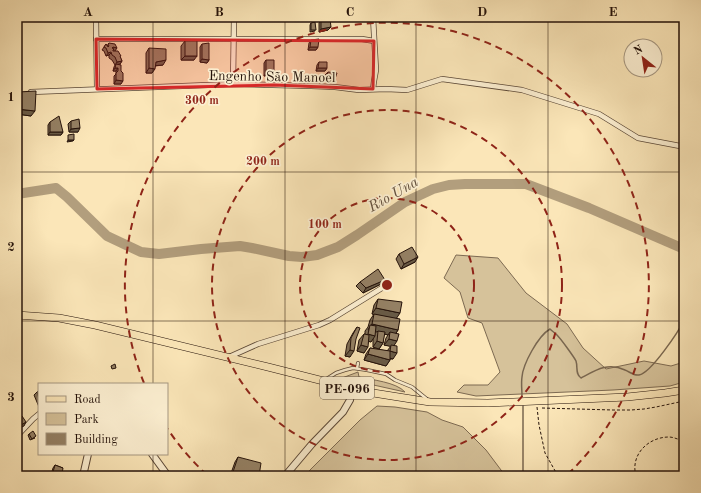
<svg xmlns="http://www.w3.org/2000/svg" width="701" height="493" font-family="'Old Standard TT',serif">
<rect width="100%" height="100%" fill="#fbe6b8"/>
<filter id="stains"><feTurbulence type="fractalNoise" baseFrequency=".005" numOctaves="4"/><feColorMatrix values="0 0 0 0 .2 0 0 0 0 .09 0 0 0 0 .02 0 0 0 .5 -.17"/></filter>
<radialGradient id="worn" r=".72"><stop offset=".6" stop-color="#630" stop-opacity="0"/><stop offset="1" stop-color="#630" stop-opacity=".3"/></radialGradient>
<!-- green -->
<g fill="#d6c29a" stroke="#7d6a52">
<path d="M456 255 498 258 526 293 567 324 583 348 606 369 644 361 671 366 684 362V382L670 386 613 390 476 396 457 392 464 385H488L500 372 482 323 468 318 460 292 444 278Z"/>
<path d="M358 372 359 377C372 380 396 382 405 392L342 378Z"/>
<path d="M377 406 395 407 427 412 442 420 463 427 486 450 504 474 503 476H307L309 471 360 420Z"/>
</g>
<g fill="none" stroke-linecap="round" stroke-linejoin="round">
<!-- stream -->
<g stroke="#79664f" stroke-width="1.5">
<path d="M522 396C522 390 521 383 522 377 523 364 538 336 550 329 552 331 555 333 557 335 561 339 574 357 576 361 578 367 575 374 581 378 596 370 608 362 625 370 630 372 634 376 639 375 651 373 679 331 684 320"/>
<path d="M523 406V476"/>
</g>
<!-- river -->
<path stroke="#b29e7d" stroke-width="10" d="M17 194 56 188 67 197 107 236 141 252 159 254 201 249 240 246 252 248 289 256 302 257 317 255 338 247 357 235 405 202 433 189 449 185 465 184H526L589 208 684 249"/>
<!-- service casing -->
<g stroke="#5a4736" stroke-width="4">
<g id="service">
<path d="M357 368 358 363"/>
<path d="M325 380 336 373 345 370 353 368 367 370 386 374 395 380 412 387 428 400"/>
</g>
</g>
<!-- minor casing -->
<g stroke="#5a4736" stroke-width="6">
<g id="minor">
<path d="M96 17 97 89"/>
<path d="M373 17 376 70 374 81 373 89"/>
<path d="M96 39H362L374 41"/>
<path d="M233 84 234 17"/>
<path d="M31 92 233 84 311 86 335 87 359 90 386 89 407 90 442 79 522 90 599 114 638 138 680 146 684 145"/>
<path d="M229 357 258 344 319 325 330 320 390 283"/>
<path d="M17 436 33 419 39 414"/>
</g>
</g>
<!-- tertiary casing -->
<g stroke="#5a4736" stroke-width="8">
<g id="tertiary">
<path d="M152 454 168 476"/>
<path d="M83 476 88 454"/>
<path d="M285 476 312 444 343 412 350 400 352 389"/>
</g>
</g>
<!-- primary casing -->
<g stroke="#24120a" stroke-width="8">
<path id="primary" d="M17 315 59 318 95 325 268 367 367 392 430 402 488 403 627 397 665 393 684 390"/>
</g>
<!-- path -->
<g stroke="#24120a" stroke-width="1" stroke-dasharray="3 2" stroke-linecap="butt">
<path d="M537 407 539 425 545 453 558 476"/>
<path d="M542 408 613 410H631L644 409 656 407 684 401"/>
<path d="M636 476C630 455 648 437 669 437 674 437 679 440 684 441"/>
</g>
<!-- service -->
<use href="#service" stroke="#fcefd1" stroke-width="2.5"/>
<!-- minor -->
<use href="#minor" stroke="#fcefd1" stroke-width="4.5"/>
<!-- tertiary -->
<use href="#tertiary" stroke="#fcefd1" stroke-width="6"/>
<!-- primary -->
<use href="#primary" stroke="#fbe6b8" stroke-width="7"/>
</g>
<!-- wall -->
<g fill="#7f6e56" stroke="#24120a">
<path d="M321 20 328 30 319 32V23Z"/>
<path d="M311 23 315 31 310 32V25Z"/>
<path d="M311 40 318 47 316 50H308L309 43Z"/>
<path d="M185 41 194 60H181V46Z"/>
<path d="M109 43 115 51 120 57 122 61 120 64 121 84H114V76L116 74V71H113L114 67 115 65 112 60 109 58V55L106 56 104 51 102 50 106 44 107 46Z"/>
<path d="M202 44 209 60 207 63 200 62V47Z"/>
<path d="M149 48 163 65 155 66 152 73H146V53Z"/>
<path d="M266 60 272 75 264 76V63Z"/>
<path d="M319 62 327 68 325 71H316L317 65Z"/>
<path d="M328 72 335 79 333 82 324 81 325 75Z"/>
<path d="M18 92 31 116 17 114V94Z"/>
<path d="M71 121 78 132H69L68 124Z"/>
<path d="M50 122 63 132 61 135H48V125Z"/>
<path d="M399 254 415 262 401 269 396 259Z"/>
<path d="M385 280 381 284 363 293 356 286 360 282Z"/>
<path d="M378 299 396 318 398 330 396 333 393 346V359H390V360L386 366 364 360 366 354 370 348 387 351 391 346 384 345 386 338 388 335 384 334 383 343 379 349 373 347V338L371 342 369 341 364 353 357 351 359 340 364 334H365V331L368 327 370 320 374 314H372L374 305Z"/>
<path d="M357 327 350 357 345 356 347 344 353 333Z"/>
<path d="M39 391V407L34 395 37 392Z"/>
<path d="M29 434 35 438 30 440 28 435Z"/>
<path d="M238 457 259 476H230L235 462Z"/>
<path d="M55 465 63 468 51 475 53 468Z"/>
</g>
<!-- shaded-wall -->
<g fill="#685a46" stroke="#24120a">
<path d="M331 27 328 30 319 32 321 29Z"/>
<path d="M113 47 117 48 115 51 111 53 109 55 106 56Z"/>
<path d="M310 47H318L316 50H308Z"/>
<path d="M185 56H197L194 60H181Z"/>
<path d="M202 59 209 60 207 63 200 62Z"/>
<path d="M166 60 163 65 152 66 156 62Z"/>
<path d="M122 61 120 64 115 65 117 62Z"/>
<path d="M115 68H118L116 71H113Z"/>
<path d="M149 68 155 69 152 73H146Z"/>
<path d="M318 68H327L325 71H316Z"/>
<path d="M274 72 272 75 264 76 266 73Z"/>
<path d="M326 78 335 79 333 82 324 81Z"/>
<path d="M116 80 123 81 121 84H114Z"/>
<path d="M17 109 35 111 31 116 17 114Z"/>
<path d="M80 128 78 132H69L71 129Z"/>
<path d="M50 132H63L61 135H48Z"/>
<path d="M68 140H74L73 141 67 142Z"/>
<path d="M418 257 415 262 401 269 404 264Z"/>
<path d="M385 280 381 284 363 293 366 288Z"/>
<path d="M376 308 400 313 396 319 372 314Z"/>
<path d="M372 324 398 330 394 336 390 332 388 335 378 332V331L377 332 368 330 369 328Z"/>
<path d="M368 334 375 336 371 342 363 340Z"/>
<path d="M389 339 397 341 393 347 384 345Z"/>
<path d="M377 341 383 343 379 349 373 347Z"/>
<path d="M361 345 368 347 364 353 357 351Z"/>
<path d="M350 350 354 351 350 357 345 356Z"/>
<path d="M390 351 397 353 393 359 386 357Z"/>
<path d="M368 354 390 360 386 366 364 360Z"/>
<path d="M26 422 24 426 17 429 18 427Z"/>
<path d="M53 472 62 474 60 476H56L51 475Z"/>
<path d="M233 472 250 476H230Z"/>
</g>
<!-- building -->
<g fill="#948064" stroke="#24120a">
<path d="M330 19 331 27 321 29V20Z"/>
<path d="M315 22 316 30H311V23Z"/>
<path d="M319 39 318 47H310L311 40Z"/>
<rect x="185" y="41" width="12" height="15"/>
<path d="M109 43 115 44 117 48 113 47 112 48 114 49 113 50V51H118L121 56H120L122 61 117 62 115 57 112 55 111 52 108 53 106 48 104 47 106 44 108 47 109 46 108 44Z"/>
<path d="M209 43V60L202 59V44Z"/>
<path d="M149 48 166 49V60L156 62 155 69 149 68Z"/>
<path d="M266 60H274V72L266 73Z"/>
<path d="M319 62H327V68H318Z"/>
<path d="M116 64 121 65V71L123 73V81L116 80V73L118 71V68H115Z"/>
<path d="M328 72 337 73 335 79 326 78Z"/>
<path d="M36 91 35 111 17 109 18 92Z"/>
<path d="M59 116 63 132H50V122Z"/>
<path d="M79 119 80 128 71 129V121Z"/>
<path d="M74 134V140H68V135Z"/>
<path d="M412 247 418 257 404 264 399 254Z"/>
<path d="M378 269 385 280 366 288 360 282Z"/>
<path d="M378 299 402 302 400 313 376 308Z"/>
<path d="M374 314 400 319 398 330 372 324Z"/>
<path d="M370 325 376 326 375 336 368 334Z"/>
<path d="M357 327 360 328 356 339 354 351 350 350 351 338Z"/>
<path d="M378 331 385 332 383 343 377 341Z"/>
<path d="M390 332 399 334 397 341 389 339Z"/>
<path d="M364 334 369 335 368 347 361 345Z"/>
<path d="M391 345 397 346V353L390 351Z"/>
<path d="M370 348 390 351V360L368 354Z"/>
<path d="M115 364 116 368 112 369 111 366Z"/>
<path d="M39 391V399L37 392Z"/>
<path d="M22 416 26 422 18 427 17 426V419Z"/>
<path d="M33 431 36 436 32 439 29 434Z"/>
<path d="M238 457 261 463 259 476H250L233 472Z"/>
<path d="M55 465 63 468 62 474 53 472Z"/>
</g>
<!-- marked area -->
<path fill="#d62828" fill-opacity="0.2" stroke="#d62828" stroke-width="3" stroke-linejoin="round" d="M96 39 374 41 373 89 274 85 97 89Z"/>
<!-- grid -->
<path fill="none" stroke="#24120a" stroke-width="1" stroke-opacity="0.55" d="M153 17V384M285 17V476M416 17V476M548 17V476M17 172H684M17 321H684M153 454V476"/>
<!-- distance rings -->
<g fill="none" stroke="#8f2418" stroke-width="2" stroke-dasharray="7 5">
<circle cx="387" cy="285" r="87"/>
<circle cx="387" cy="285" r="175"/>
<path d="M207 475A262 262 0 0 1 167 428M144 383A262 262 0 1 1 567 475"/>
</g>
<g text-anchor="middle" stroke-width="3.5" stroke-linejoin="round" paint-order="stroke">
<!-- shield labels -->
<rect fill="#fcefd1" stroke="#655446" stroke-width="1" x="320" y="377" width="54" height="22" rx="3"/>
<g font-size="13" font-weight="bold" fill="#24120a">
<text x="347" y="393">PE-096</text>
</g>
<!-- street labels -->
<g font-size="14" fill="#24120a" stroke="#fcefd1">
<text transform="translate(272 76) rotate(1)" y="5">Engenho São Manoel</text>
</g>
<!-- water labels -->
<g font-size="15" font-style="italic" fill="#64513e" stroke="#fcefd1">
<text transform="translate(393 194) rotate(-30)" y="5">Rio Una</text>
</g>
</g>
<circle cx="387" cy="285" r="6" fill="#8f2418" stroke="#fcefd1" stroke-width="2"/>
<g font-size="12" text-anchor="middle" font-weight="bold" fill="#8f2418" stroke="#fcefd1" stroke-width="3.5" stroke-linejoin="round" paint-order="stroke">
<text x="202" y="104">300 m</text>
<text x="263" y="165">200 m</text>
<text x="325" y="228">100 m</text>
</g>
<!-- margin -->
<rect width="701" height="493" fill="none" stroke="#fbe6b8" stroke-width="44"/>
<!-- legend -->
<rect x="38" y="383" width="130" height="72" fill="#fcefd1" stroke="#a69781"/>
<rect x="46" y="396" width="20" height="6" fill="#fbe6b8" stroke="#a69781"/>
<text x="74" y="403" font-size="12" fill="#24120a">Road</text>
<rect x="46" y="413" width="20" height="12" fill="#d6c29a" stroke="#a69781"/>
<text x="74" y="423" font-size="12" fill="#24120a">Park</text>
<rect x="46" y="433" width="20" height="12" fill="#948064" stroke="#a69781"/>
<text x="74" y="443" font-size="12" fill="#24120a">Building</text>
<!-- north arrow -->
<g transform="translate(643 58) rotate(330)"><circle r="19" fill="#fcefd1" stroke="#a69781"/>
<path d="M0-3L7 15L0 10L-7 15Z" fill="#8f2418"/>
<text y="-6" font-size="11" font-weight="bold" text-anchor="middle" fill="#24120a">N</text>
</g>
<rect x="22" y="22" width="657" height="449" fill="none" stroke="#24120a" stroke-width="1.5"/>
<g font-size="13" text-anchor="middle" font-weight="bold" fill="#24120a">
<text x="88" y="16">A</text>
<text x="219" y="16">B</text>
<text x="350" y="16">C</text>
<text x="482" y="16">D</text>
<text x="613" y="16">E</text>
<text x="11" y="101">1</text>
<text x="11" y="251">2</text>
<text x="11" y="401">3</text>
</g>
<rect width="100%" height="100%" filter="url(#stains)"/>
<rect width="100%" height="100%" fill="url(#worn)"/>
</svg>
